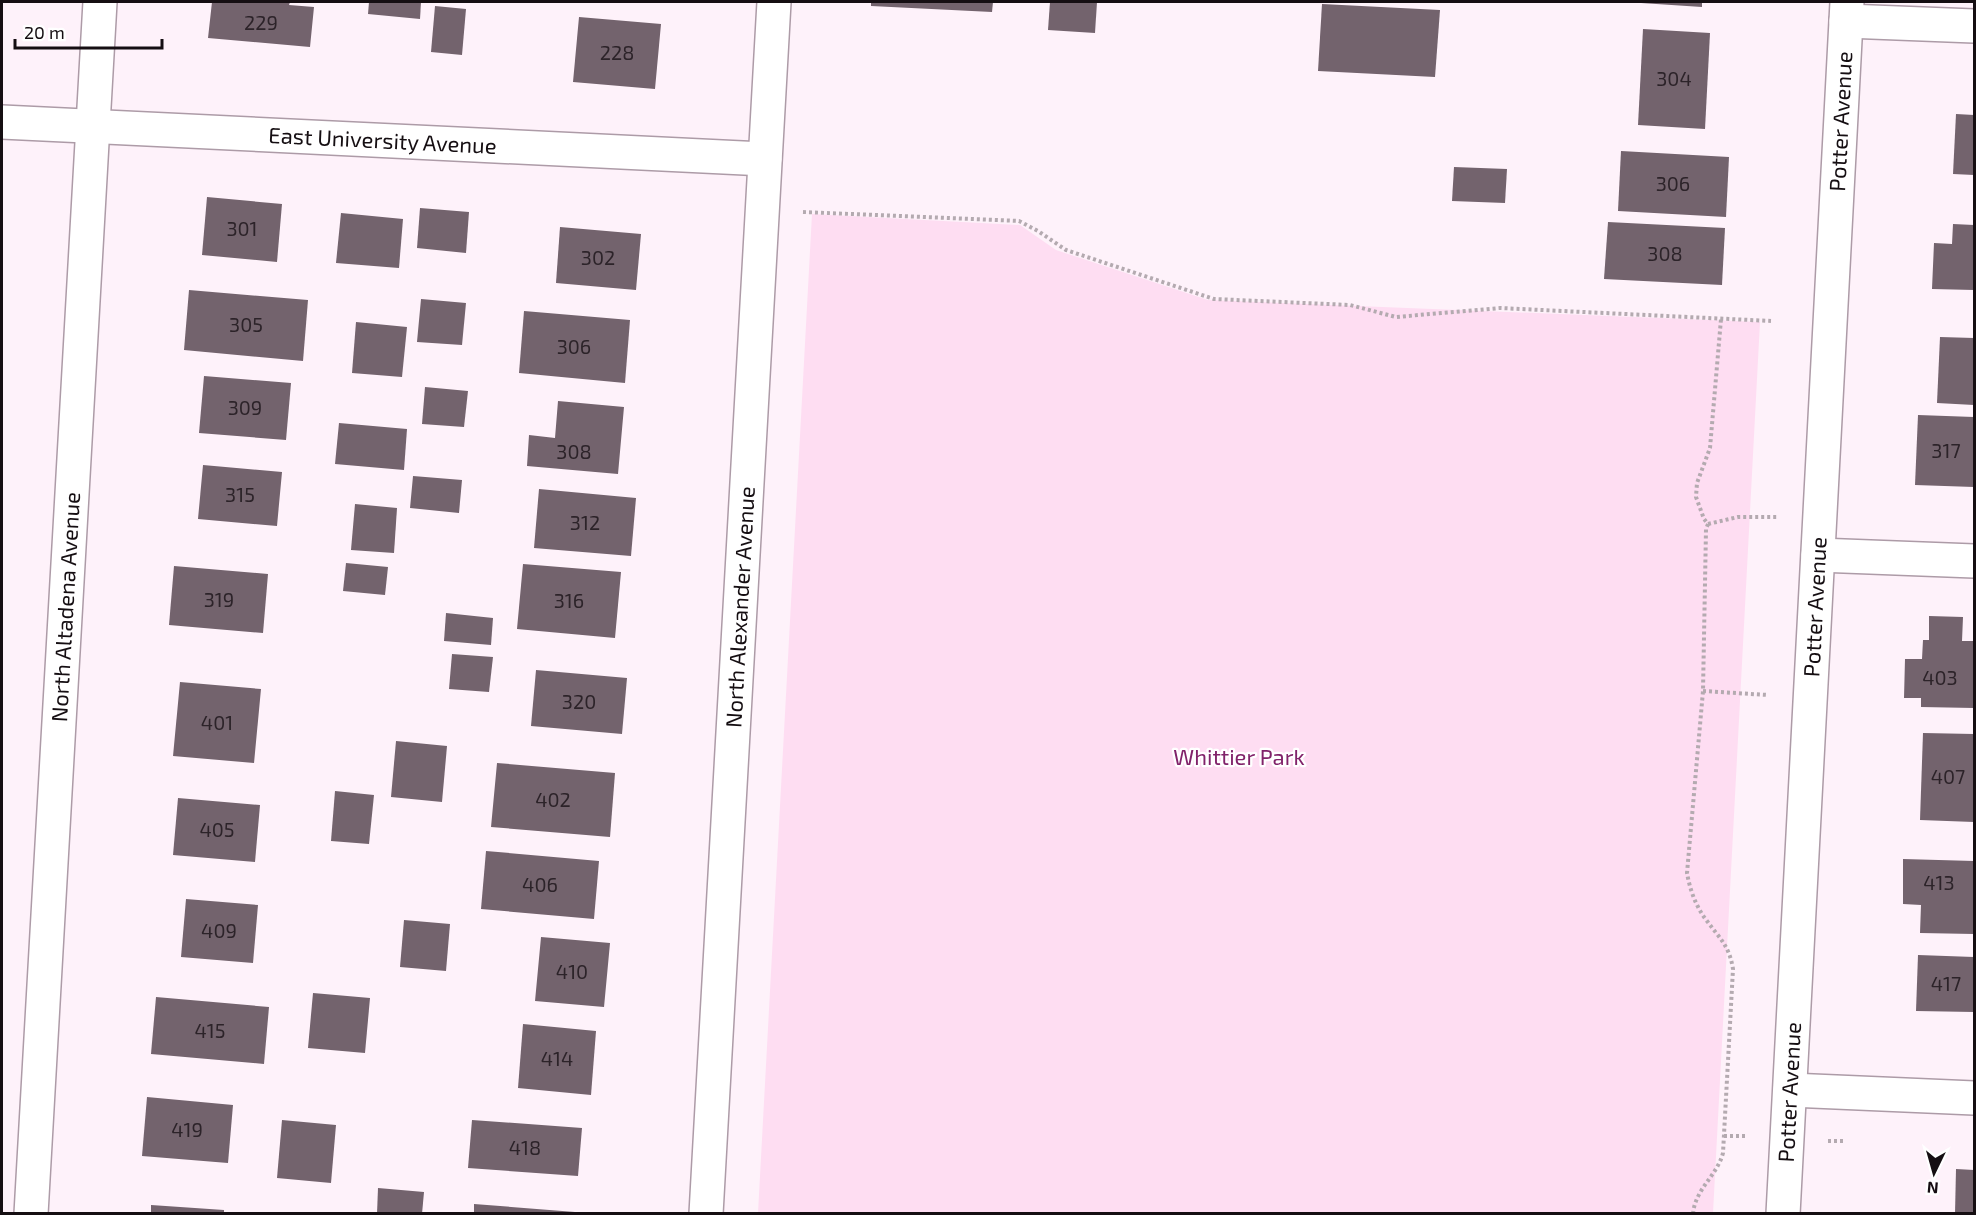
<svg xmlns="http://www.w3.org/2000/svg" width="1976" height="1215" font-family="'Exo 2',sans-serif">
<rect width="100%" height="100%" fill="#fef2fa"/>
<!-- green -->
<path fill="#feddf2" d="M812 214 1020 225 1056 250 1208 300 1760 322 1713 1213H758Z"/>
<!-- building -->
<g fill="#73636d">
<path d="M212 2H290L289 5 314 7 310 47 208 38Z"/>
<path d="M369 2H421L420 19 368 14Z"/>
<path d="M871 2H993L992 12 871 6Z"/>
<path d="M1050 2H1097L1095 33 1048 30Z"/>
<path d="M1641 2H1702V7L1641 3Z"/>
<path d="M1322 4 1440 10 1435 77 1318 71Z"/>
<path d="M435 6 466 9 462 55 431 52Z"/>
<path d="M579 17 661 24 655 89 573 82Z"/>
<path d="M1643 29 1710 33 1705 129 1638 125Z"/>
<path d="M1956 114 1974 115V175L1953 174Z"/>
<path d="M1621 151 1729 157 1726 217 1618 211Z"/>
<path d="M1454 167 1507 169 1505 203 1452 201Z"/>
<path d="M207 197 282 204 277 262 202 255Z"/>
<path d="M420 208 469 212 466 253 417 248Z"/>
<path d="M341 213 403 219 399 268 336 263Z"/>
<path d="M1608 222 1725 228 1722 285 1604 279Z"/>
<path d="M1953 224 1974 225V290L1932 289 1934 243 1952 244Z"/>
<path d="M560 227 641 234 636 290 556 283Z"/>
<path d="M189 290 308 300 303 361 184 350Z"/>
<path d="M421 299 466 303 462 345 417 342Z"/>
<path d="M524 311 630 320 625 383 519 373Z"/>
<path d="M356 322 407 327 402 377 352 373Z"/>
<path d="M1940 337 1974 338V405L1937 403Z"/>
<path d="M204 376 291 383 286 440 199 433Z"/>
<path d="M425 387 468 391 464 427 422 424Z"/>
<path d="M558 401 624 407 618 474 527 466 529 435 555 438Z"/>
<path d="M1918 415 1974 417V487L1915 485Z"/>
<path d="M339 423 407 429 404 470 335 464Z"/>
<path d="M203 465 282 472 277 526 198 519Z"/>
<path d="M413 476 462 480 459 513 410 508Z"/>
<path d="M539 489 636 498 631 556 534 548Z"/>
<path d="M355 504 397 508 394 553 351 550Z"/>
<path d="M346 563 388 567 385 595 343 591Z"/>
<path d="M523 564 621 572 615 638 517 629Z"/>
<path d="M174 566 268 574 263 633 169 625Z"/>
<path d="M446 613 493 618 491 645 444 641Z"/>
<path d="M1929 616 1963 617 1962 641H1974V708L1921 707V698H1904L1905 659H1922L1923 640H1929Z"/>
<path d="M452 654 493 657 489 692 449 689Z"/>
<path d="M536 670 627 678 622 734 531 726Z"/>
<path d="M180 682 261 689 254 763 173 756Z"/>
<path d="M1923 733 1974 734V822L1920 820Z"/>
<path d="M396 741 447 746 442 802 391 797Z"/>
<path d="M497 763 615 773 610 837 491 827Z"/>
<path d="M335 791 374 795 369 844 331 841Z"/>
<path d="M178 798 260 805 255 862 173 855Z"/>
<path d="M486 851 599 861 594 919 481 909Z"/>
<path d="M1903 859 1974 861V934L1920 933 1921 905 1903 904Z"/>
<path d="M186 899 258 905 253 963 181 957Z"/>
<path d="M404 920 450 924 446 971 400 967Z"/>
<path d="M541 937 610 943 604 1007 535 1001Z"/>
<path d="M1918 955 1974 957V1012L1916 1011Z"/>
<path d="M313 993 370 998 365 1053 308 1048Z"/>
<path d="M156 997 269 1007 264 1064 151 1054Z"/>
<path d="M523 1024 596 1031 591 1095 518 1088Z"/>
<path d="M147 1097 233 1105 228 1163 142 1156Z"/>
<path d="M282 1120 336 1125 331 1183 277 1178Z"/>
<path d="M472 1120 582 1128 578 1176 468 1168Z"/>
<path d="M1956 1169 1974 1170V1214H1955Z"/>
<path d="M378 1188 424 1192 422 1214H377Z"/>
<path d="M474 1204 575 1212V1214H474Z"/>
<path d="M151 1205 224 1210V1214H151Z"/>
</g>
<g fill="none" stroke-linecap="round" stroke-linejoin="round">
<!-- minor casing -->
<g stroke="#ad9ba7" stroke-width="36">
<g id="minor">
<path d="M1846 21 1974 26"/>
<path id="s1" d="M2 122 765 159"/>
<path d="M1818 555 1974 561"/>
<path d="M1790 1090 1974 1098"/>
<path id="s2" d="M31 1214 100 2"/>
<path id="s3" d="M706 1214 774 2"/>
<path id="s4" d="M1783 1214 1847 2"/>
</g>
</g>
<!-- path -->
<g stroke="#b4aab0" stroke-width="4" stroke-dasharray="3 3" stroke-linecap="butt">
<path d="M803 212 1019 221 1038 231 1066 250 1214 299 1350 305 1396 317 1500 308 1771 321"/>
<path d="M1708 524 1738 517H1779"/>
<path d="M1703 691 1768 695"/>
<path d="M1724 1136H1746"/>
<path d="M1828 1141H1845"/>
<path d="M1693 1214C1695 1189 1717 1176 1723 1153L1733 969C1729 945 1720 939 1707 921 1696 907 1690 890 1687 873L1703 691 1706 529 1708 524 1704 519 1696 497 1697 483 1710 448 1721 319"/>
</g>
<!-- minor -->
<use href="#minor" stroke="#fff" stroke-width="33"/>
</g>
<g text-anchor="middle" stroke-width="4.5" stroke-linejoin="round" paint-order="stroke">
<!-- number labels -->
<g font-size="20" fill="#2c2329">
<text x="261" y="30">229</text>
<text x="617" y="60">228</text>
<text x="1674" y="86">304</text>
<text x="1673" y="191">306</text>
<text x="242" y="236">301</text>
<text x="1665" y="261">308</text>
<text x="598" y="265">302</text>
<text x="246" y="332">305</text>
<text x="574" y="354">306</text>
<text x="245" y="415">309</text>
<text x="1946" y="458">317</text>
<text x="574" y="459">308</text>
<text x="240" y="502">315</text>
<text x="585" y="530">312</text>
<text x="219" y="607">319</text>
<text x="569" y="608">316</text>
<text x="1940" y="685">403</text>
<text x="579" y="709">320</text>
<text x="217" y="730">401</text>
<text x="1948" y="784">407</text>
<text x="553" y="807">402</text>
<text x="217" y="837">405</text>
<text x="1939" y="890">413</text>
<text x="540" y="892">406</text>
<text x="219" y="938">409</text>
<text x="572" y="979">410</text>
<text x="1946" y="991">417</text>
<text x="210" y="1038">415</text>
<text x="557" y="1066">414</text>
<text x="187" y="1137">419</text>
<text x="525" y="1155">418</text>
</g>
<!-- street labels -->
<g font-size="22" fill="#150e12" stroke="#fff">
<text dy="8" stroke="none"><textPath href="#s4" startOffset="1094">Potter Avenue</textPath></text>
<text dy="8" stroke="none"><textPath href="#s1" startOffset="381">East University Avenue</textPath></text>
<text dy="8" stroke="none"><textPath href="#s2" startOffset="608">North Altadena Avenue</textPath></text>
<text dy="8" stroke="none"><textPath href="#s3" startOffset="608">North Alexander Avenue</textPath></text>
<text dy="8" stroke="none"><textPath href="#s4" startOffset="608">Potter Avenue</textPath></text>
<text dy="8" stroke="none"><textPath href="#s4" startOffset="122">Potter Avenue</textPath></text>
</g>
<!-- park labels -->
<g font-size="22" fill="#81226a" stroke="#fff">
<text x="1239" y="765">Whittier Park</text>
</g>
</g>
<!-- border -->
<rect width="1976" height="1215" fill="none" stroke="#150e12" stroke-width="6"/>
<!-- north arrow -->
<g transform="translate(1934 1173) rotate(185)" stroke="#ffffff" stroke-width="4.5" paint-order="stroke">
<path d="M0-4.5L10 22L0 15L-10 22Z" fill="#150e12"/>
<text y="-9" font-size="16" font-weight="bold" text-anchor="middle" fill="#150e12">N</text>
</g>
<!-- scale -->
<path d="M15 39v9h147v-9" fill="none" stroke="#150e12" stroke-width="3"/>
<text x="24" y="39" font-size="18" fill="#150e12" stroke="#ffffff" stroke-width="4.5" paint-order="stroke">20 m</text>
</svg>
